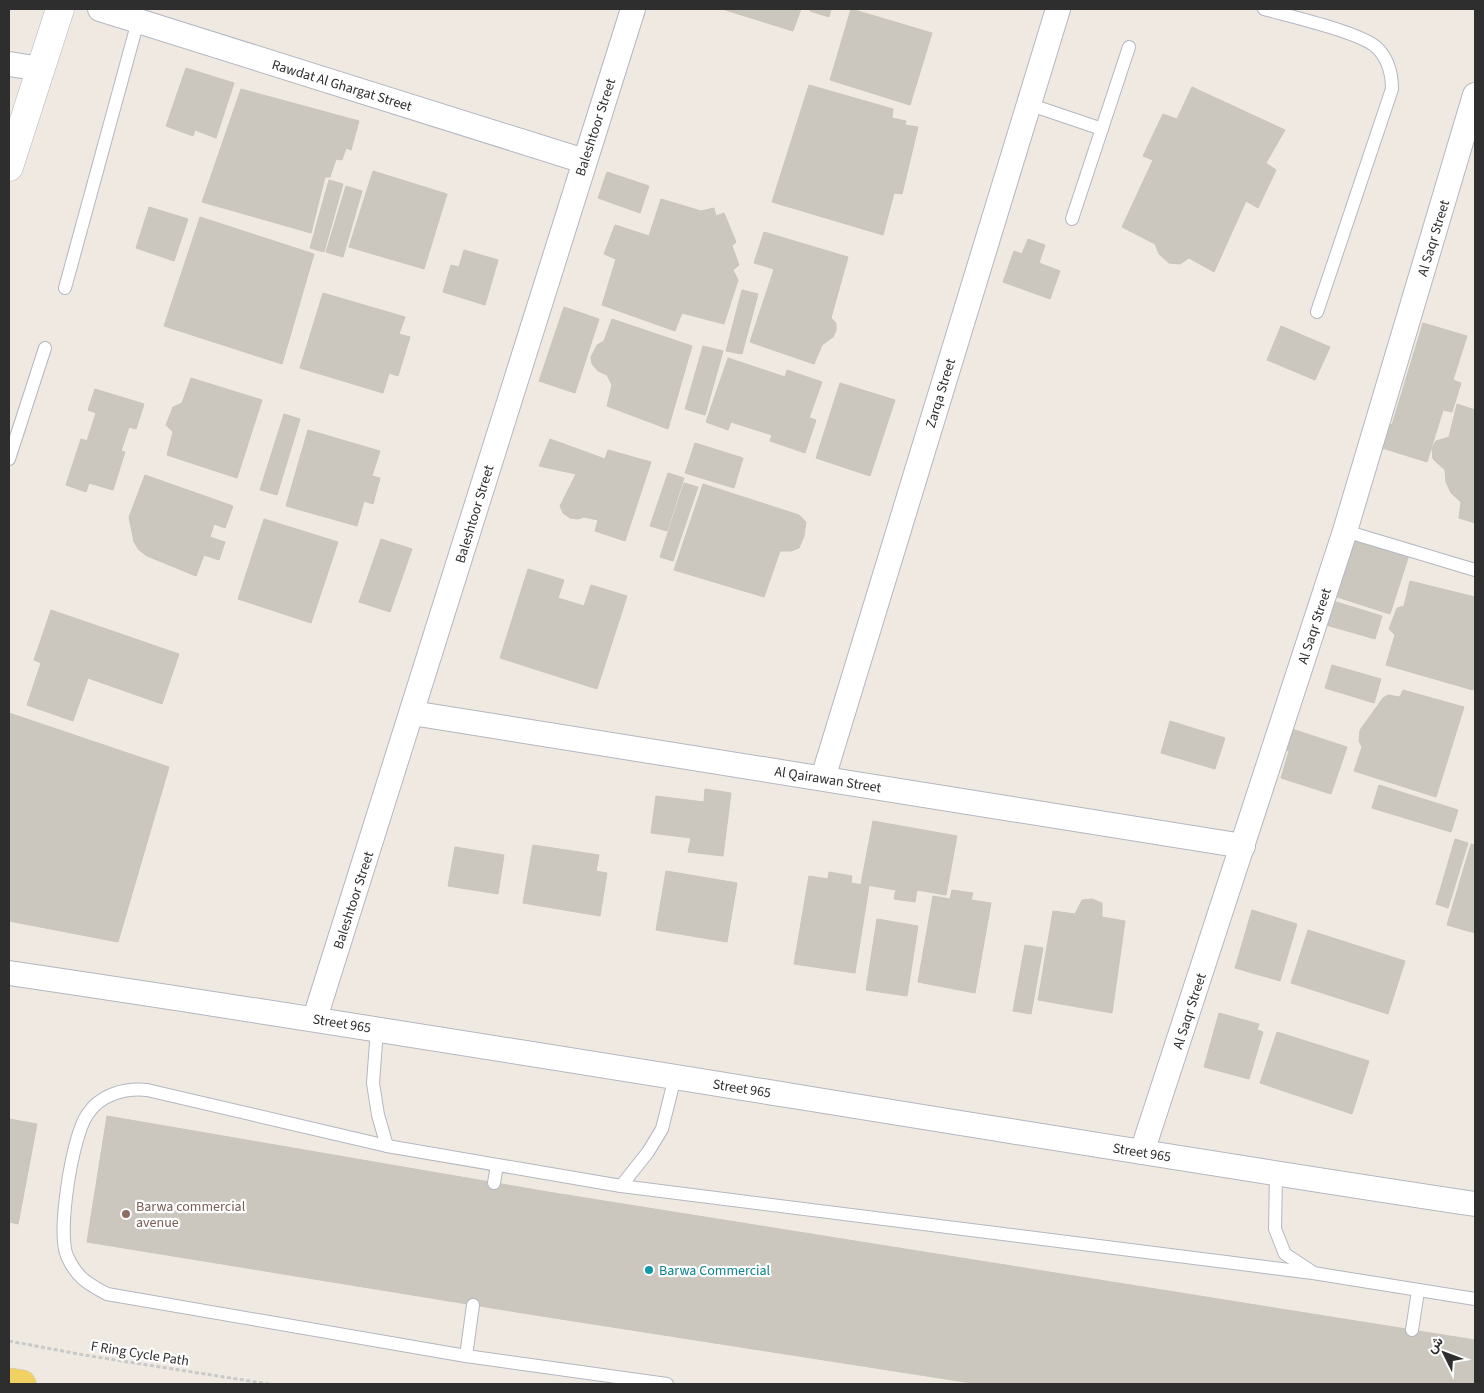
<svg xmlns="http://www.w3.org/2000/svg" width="1484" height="1393" font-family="'Source Sans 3',Vazirmatn,sans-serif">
<rect width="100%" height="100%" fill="#efe9e1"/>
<!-- building -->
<g fill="#cbc7bf" stroke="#cbc5ba">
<path d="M722 9H801L793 31Z"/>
<path d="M811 9H831L829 17 810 11Z"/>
<path d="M851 9 932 33 910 105 830 80Z"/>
<path d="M186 68 234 83 216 138 195 130 193 136 166 126Z"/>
<path d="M809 85 893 109 892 118 906 121 905 125 918 127 902 194 894 193 883 235 772 202Z"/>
<path d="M1192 87 1285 130 1266 163 1276 170 1258 208 1246 201 1214 272 1189 258 1180 264 1169 263 1159 254 1155 244 1122 227 1153 160 1143 156 1163 114 1177 119Z"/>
<path d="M241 89 359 121 351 150 346 148 342 160 336 159 330 177H325L311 233 202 202Z"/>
<path d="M373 171 447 194 424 269 349 247Z"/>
<path d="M607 172 649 186 640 213 598 198Z"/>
<path d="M329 180 343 184 324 252 310 248Z"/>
<path d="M346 186 362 191 343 257 326 252Z"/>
<path d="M661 199 701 211 714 208 716 216 724 213 736 242 732 246 739 265 733 270 738 280 724 324 682 313 675 331 602 305 616 259 604 254 615 225 649 236Z"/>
<path d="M149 207 188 219 174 261 136 248Z"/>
<path d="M200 217 314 254 282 364 164 326Z"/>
<path d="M764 232 848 257 831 318 836 323V331L833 337 822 345 814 364 750 342 774 269 754 263Z"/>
<path d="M1028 239 1045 245 1039 263 1060 271 1050 299 1003 282 1014 251 1022 254Z"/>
<path d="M464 250 498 260 485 305 443 292 451 265 459 267Z"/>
<path d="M742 290 758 294 742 354 726 351Z"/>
<path d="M323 293 405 317 399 334 410 337 398 376 389 373 383 393 300 368Z"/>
<path d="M564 307 599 319 575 393 539 381Z"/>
<path d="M612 319 692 346 668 429 607 406 612 385 607 375 598 371 592 364 591 357 597 345 604 341Z"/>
<path d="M1423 323 1467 336 1453 380 1461 383 1452 412 1443 410 1427 462 1379 447 1386 423 1392 425Z"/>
<path d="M1281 326 1330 347 1315 380 1267 360Z"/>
<path d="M703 346 723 351 705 415 685 409Z"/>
<path d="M728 358 785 377 787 370 822 382 809 418 816 420 805 453 770 441 772 435 731 422 728 430 706 422Z"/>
<path d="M191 378 262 400 237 478 167 455 173 432 166 425 173 407 182 403Z"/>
<path d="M840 383 895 400 870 476 816 458Z"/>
<path d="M95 389 144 404 136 429 129 427 121 451 87 441 96 413 88 410Z"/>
<path d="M1457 404 1475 410V523L1459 518 1461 502 1451 493 1446 482 1445 470 1433 459 1432 448 1436 441 1449 437Z"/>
<path d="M284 414 300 419 277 495 260 490Z"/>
<path d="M308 430 380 451 372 476 380 478 373 504 364 501 357 526 286 506Z"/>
<path d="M81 439 125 452 113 490 89 483 86 492 66 485Z"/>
<path d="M550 439 605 459 608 450 651 462 625 541 595 531 598 520 584 517 578 519 570 518 563 513 560 506 576 474 539 466Z"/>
<path d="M695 443 743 458 734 488 685 473Z"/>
<path d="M668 473 684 478 667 531 650 526Z"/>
<path d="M145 475 233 506 225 528 214 524 210 537 225 542 219 560 204 555 196 576 147 556 139 550 134 542 129 517Z"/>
<path d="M684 483 698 487 673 561 660 557Z"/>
<path d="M703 484 799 515 806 522 804 536 799 548 791 551H780L764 597 674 570Z"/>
<path d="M264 519 338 542 311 623 238 599Z"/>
<path d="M1353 537 1409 555 1390 614 1334 596Z"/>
<path d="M381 539 412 549 390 612 359 602Z"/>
<path d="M528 569 564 580 558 598 584 606 591 585 627 596 597 689 500 658Z"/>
<path d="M1410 581 1475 597V680L1473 690 1386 665 1395 635 1389 629 1397 608 1404 606Z"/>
<path d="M1333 601 1382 616 1375 639 1326 625Z"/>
<path d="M51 610 179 654 162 704 88 678 73 721 27 705 41 663 34 660Z"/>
<path d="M1332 665 1381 679 1374 703 1325 688Z"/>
<path d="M1403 690 1464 707 1436 797 1354 771 1362 747 1359 741 1360 730 1383 698 1388 695 1400 697Z"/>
<path d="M9 713 169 767 118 942 9 921Z"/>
<path d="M1170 721 1225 738 1215 769 1161 753Z"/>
<path d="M1289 728 1347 747 1331 794 1281 778 1289 751 1282 749Z"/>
<path d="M1379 785 1458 810 1451 832 1372 808Z"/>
<path d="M705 789 731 793 723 856 688 852 691 838 651 833 656 796 704 802Z"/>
<path d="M873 821 957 836 946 895 917 890 915 902 894 899 896 890 861 884Z"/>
<path d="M1455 839 1468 843 1448 908 1436 904Z"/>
<path d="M1471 844 1475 845V933L1447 925Z"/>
<path d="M533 845 599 855 596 871 607 873 600 916 523 903Z"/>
<path d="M455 847 504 855 498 894 448 886Z"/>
<path d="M666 871 737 883 727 942 656 930Z"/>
<path d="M829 872 852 876 851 883 869 886 855 973 794 964 809 876 828 879Z"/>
<path d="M952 890 973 893 971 900 991 903 975 993 918 982 933 896 950 899Z"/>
<path d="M1092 899 1102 903V917L1125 921 1112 1013 1038 1000 1053 911 1075 914 1082 900Z"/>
<path d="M1252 910 1297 924 1280 981 1235 968Z"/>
<path d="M877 919 918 926 907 996 866 990Z"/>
<path d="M1308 930 1405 961 1388 1014 1291 983Z"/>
<path d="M1025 945 1043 948 1031 1014 1013 1011Z"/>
<path d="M1219 1013 1259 1024 1257 1030 1263 1032 1249 1079 1204 1067Z"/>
<path d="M1277 1032 1369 1061 1352 1114 1260 1083Z"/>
<path d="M107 1116 548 1192 1475 1340V1384H978L535 1315 87 1242Z"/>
<path d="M9 1119 37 1124 18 1224 9 1222Z"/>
</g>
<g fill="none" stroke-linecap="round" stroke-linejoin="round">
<!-- service casing -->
<g stroke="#b4b7c1" stroke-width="14">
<g id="service">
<path d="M1264 9C1289 16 1359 32 1376 47 1388 58 1392 73 1392 89L1317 312"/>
<path d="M1028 104 1102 129"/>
<path d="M1072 219 1129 47"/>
<path d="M65 288 138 21"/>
<path d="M9 459 45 348"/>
<path d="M1345 531 1475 570"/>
<path d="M377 1029 373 1083 378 1115 387 1146"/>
<path d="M1276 1174 1275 1229 1285 1254 1311 1271"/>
<path d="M494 1183 497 1165"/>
<path d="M621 1186 648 1152 662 1129 675 1077"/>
<path d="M1412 1330 1418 1291"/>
<path d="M466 1356 473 1305"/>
<path d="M667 1384 466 1356 107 1294C87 1283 77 1278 67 1256 57 1232 72 1137 87 1115 100 1094 125 1088 147 1090L387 1146 621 1186 1313 1273 1475 1299"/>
</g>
</g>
<!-- minor casing -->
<g stroke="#b4b7c1" stroke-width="26">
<g id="minor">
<path d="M100 9 584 161"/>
<path d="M9 64 41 69"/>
<path d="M412 713 1243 846"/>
<path d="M823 778 1058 9"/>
<path d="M9 973C498 1045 986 1130 1475 1204"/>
<path d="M315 1018 633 9"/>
<path d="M1142 1152 1345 531 1475 95"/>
</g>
</g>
<!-- tertiary casing -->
<g stroke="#b4b7c1" stroke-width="29">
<path id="tertiary" d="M9 167 60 9"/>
</g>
<!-- primary casing -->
<g stroke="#c9c9c9" stroke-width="29">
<path id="primary" d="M9 1382 22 1384"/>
</g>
<!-- path -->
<path stroke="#c9c9c9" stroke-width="3" stroke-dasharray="4 2.5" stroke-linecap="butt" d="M9 1341 84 1355 269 1384"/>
<!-- service -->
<use href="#service" stroke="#fff" stroke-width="12"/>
<!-- minor -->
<use href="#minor" stroke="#fff" stroke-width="24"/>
<!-- tertiary -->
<use href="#tertiary" stroke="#fff" stroke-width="28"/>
<!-- primary -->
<use href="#primary" stroke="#f2d163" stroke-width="28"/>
</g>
<!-- markers -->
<circle fill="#8d6e63" stroke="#fff" stroke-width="2" cx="126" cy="1214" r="5"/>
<circle fill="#0f9aa8" stroke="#fff" stroke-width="2" cx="649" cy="1270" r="5"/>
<g text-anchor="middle" stroke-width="4.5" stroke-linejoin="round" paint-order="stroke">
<!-- street labels -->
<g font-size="14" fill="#2e2e2e" stroke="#fff">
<text transform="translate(342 85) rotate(17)" y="5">Rawdat Al Ghargat Street</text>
<text transform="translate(595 127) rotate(-72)" y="5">Baleshtoor Street</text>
<text transform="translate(1433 238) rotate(-73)" y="5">Al Saqr Street</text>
<text transform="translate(940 393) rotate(-73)" y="5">Zarqa Street</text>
<text transform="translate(474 514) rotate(-73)" y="5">Baleshtoor Street</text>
<text transform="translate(1314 626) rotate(-72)" y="5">Al Saqr Street</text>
<text transform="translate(828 779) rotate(9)" y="5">Al Qairawan Street</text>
<text transform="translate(353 900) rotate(-72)" y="5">Baleshtoor Street</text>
<text transform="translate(1189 1011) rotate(-72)" y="5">Al Saqr Street</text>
<text transform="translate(342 1023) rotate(9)" y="5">Street 965</text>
<text transform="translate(742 1088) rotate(9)" y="5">Street 965</text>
<text transform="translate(1142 1152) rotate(9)" y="5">Street 965</text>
<text transform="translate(140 1353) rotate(9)" y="5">F Ring Cycle Path</text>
</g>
<!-- education labels -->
<g font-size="14" fill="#785e54" stroke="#fff" text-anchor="start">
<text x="136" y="1211">Barwa commercial<tspan x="136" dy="16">avenue</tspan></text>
</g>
<!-- culture labels -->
<g font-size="14" fill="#0d838f" stroke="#fff" text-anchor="start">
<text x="659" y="1275">Barwa Commercial</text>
</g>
</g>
<!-- border -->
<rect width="1484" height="1393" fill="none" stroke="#2e2e2e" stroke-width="20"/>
<!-- north arrow -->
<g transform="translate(1444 1353) rotate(312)" stroke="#ffffff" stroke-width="4" paint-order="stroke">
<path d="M0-4L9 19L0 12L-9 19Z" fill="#2e2e2e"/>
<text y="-8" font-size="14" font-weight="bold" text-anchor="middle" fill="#2e2e2e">ش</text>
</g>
</svg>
